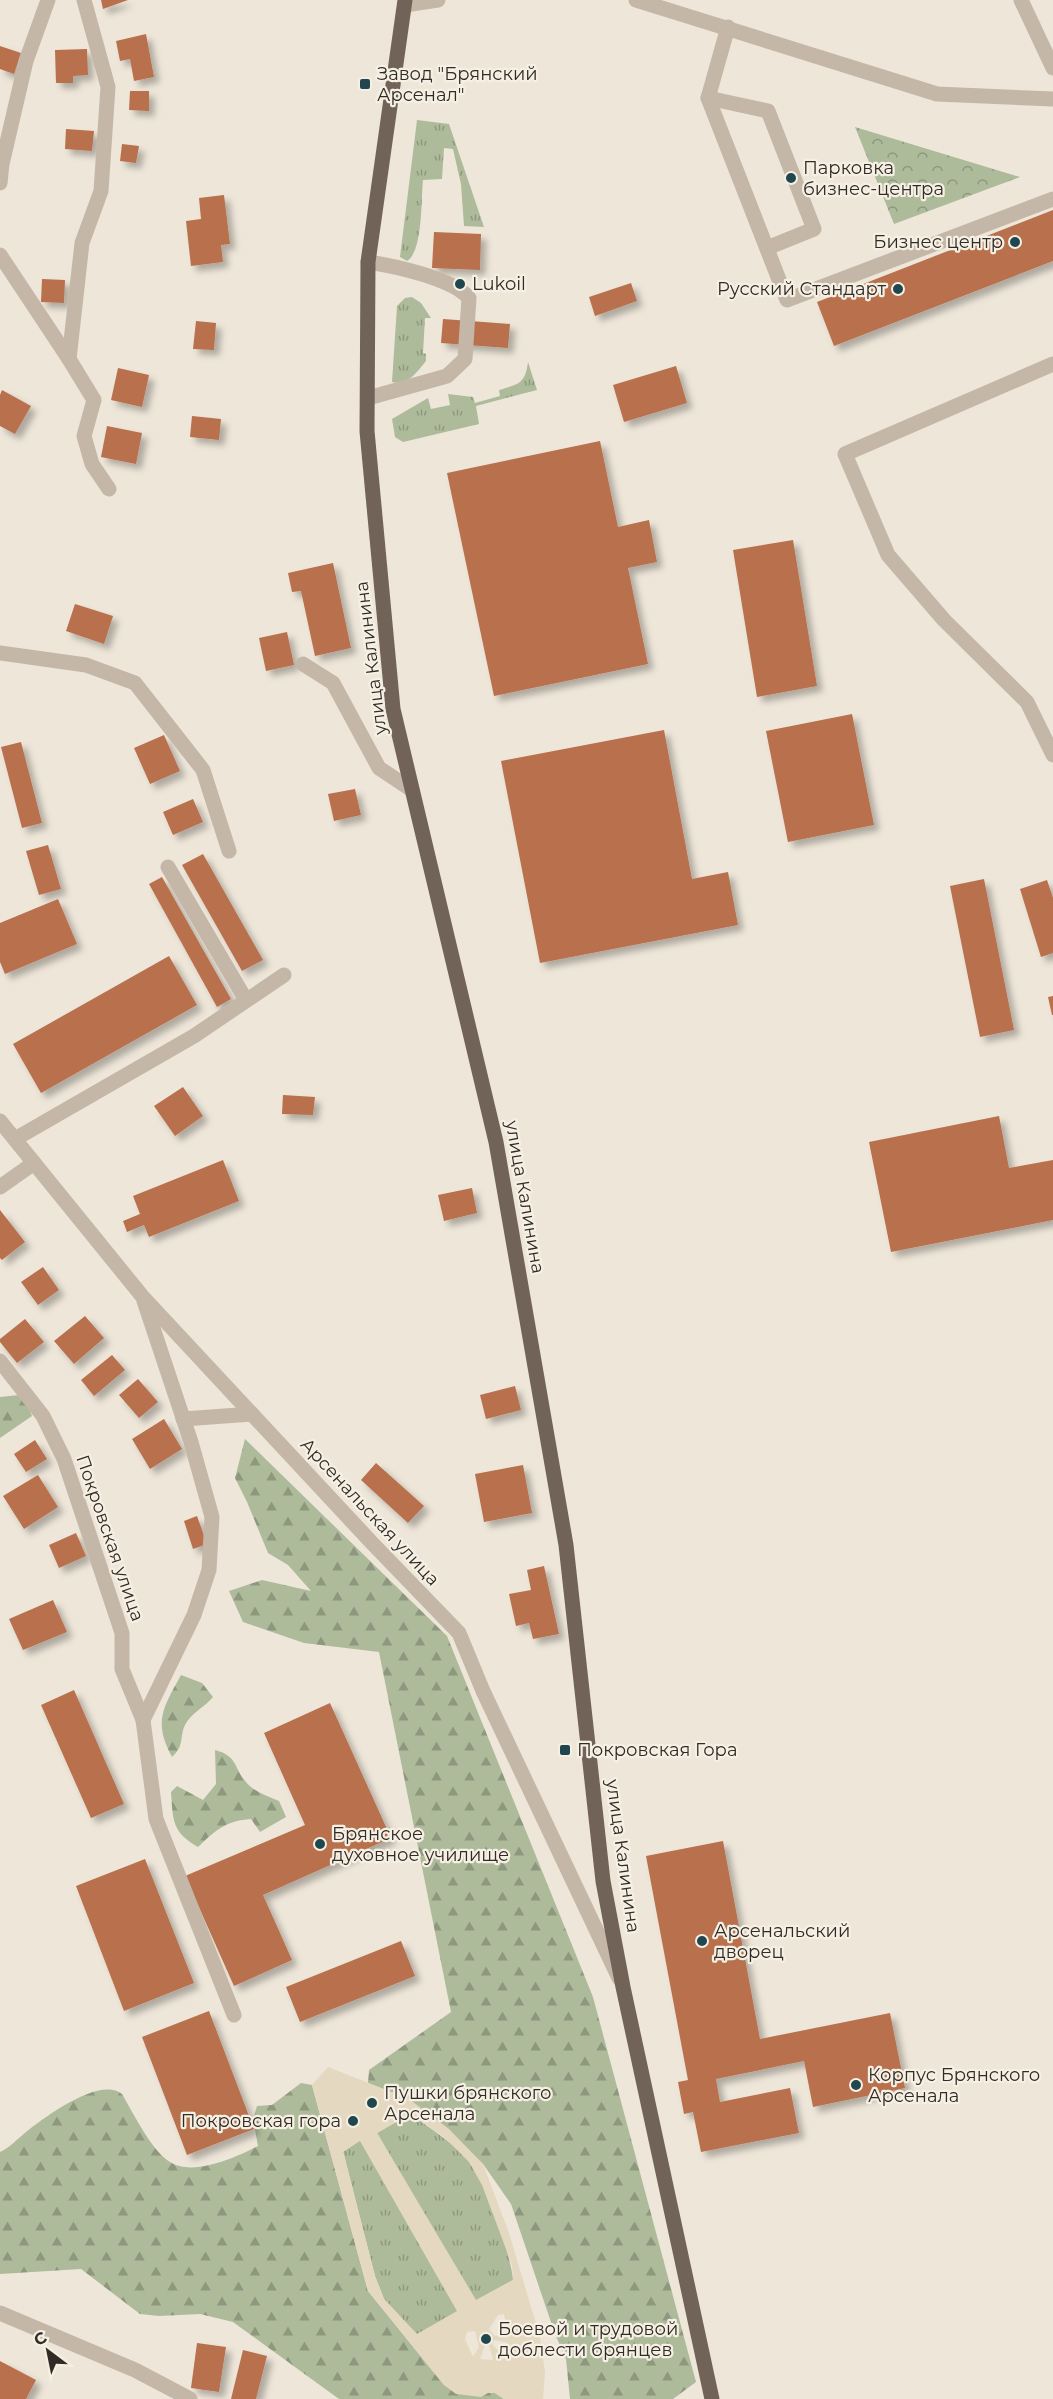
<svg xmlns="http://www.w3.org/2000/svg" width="1053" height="2399" font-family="Montserrat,sans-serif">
<defs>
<pattern id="grass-tufts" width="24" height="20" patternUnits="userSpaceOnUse" patternTransform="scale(1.5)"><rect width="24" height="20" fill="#adbb9b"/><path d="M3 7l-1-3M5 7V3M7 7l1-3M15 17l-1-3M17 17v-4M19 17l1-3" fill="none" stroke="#8d987e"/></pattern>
<pattern id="forest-firs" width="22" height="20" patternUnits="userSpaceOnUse" patternTransform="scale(1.5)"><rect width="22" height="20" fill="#adbb9b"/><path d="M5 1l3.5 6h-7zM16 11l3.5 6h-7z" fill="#8d987e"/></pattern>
<pattern id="park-crowns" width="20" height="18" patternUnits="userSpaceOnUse" patternTransform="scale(1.5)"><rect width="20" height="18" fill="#adbb9b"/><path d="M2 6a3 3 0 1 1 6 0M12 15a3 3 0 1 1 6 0" fill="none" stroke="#8d987e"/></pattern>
<filter id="shadow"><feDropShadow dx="5.5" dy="5.5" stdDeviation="3" flood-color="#0004"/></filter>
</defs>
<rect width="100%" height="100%" fill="#eee6d9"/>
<!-- grass -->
<g fill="url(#grass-tufts)">
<path d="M417 120 449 124 484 227 464 226 461 184 453 149 444 148 442 179 423 180C421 198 423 252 407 261L400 257Z"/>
<path d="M412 297 421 303 431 318H425L423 353 426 354V361C417 372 408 386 392 382L397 306 405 298Z"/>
<path d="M528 362 537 390 476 406 479 424 403 442 395 437 392 419 428 398 431 409 450 405 448 394 473 397 475 403 500 396 499 390C519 384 525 384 528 362Z"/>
<path d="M410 2114C430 2128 451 2141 468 2160 485 2179 511 2254 513 2280L475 2301 377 2133Z"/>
<path d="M360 2140 458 2312 417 2335 384 2299 375 2276 343 2151Z"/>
</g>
<!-- forest -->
<g fill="url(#forest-firs)">
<path d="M19 1395 26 1401 32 1416 0 1438V1397Z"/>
<path d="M245 1439 447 1636 593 1997 696 2382 673 2399H570L566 2359 555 2334 511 2204 483 2164 409 2099 368 2083 369 2070 451 2012 379 1652 304 1643 243 1622 229 1591 262 1580 311 1591 288 1565 268 1553 247 1502 235 1478Z"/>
<path d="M181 1675 202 1683 213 1697C205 1707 191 1713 185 1725 179 1738 185 1745 172 1757 153 1721 163 1708 181 1675Z"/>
<path d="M215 1750C238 1756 233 1767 246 1782 254 1792 268 1796 279 1801L286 1817 260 1832 251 1819C225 1821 216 1830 198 1847 172 1832 173 1821 171 1792L177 1786 203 1800 216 1784Z"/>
<path d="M301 2083 312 2085 368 2291 444 2385 495 2393 504 2399H339L233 2322 200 2314 159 2316 140 2314 81 2269 0 2274V2152C11 2147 17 2139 26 2132 45 2117 100 2076 122 2094 134 2114 151 2150 170 2162 193 2177 237 2157 258 2146L253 2119 257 2106 272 2105Z"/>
</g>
<!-- park -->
<path fill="url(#park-crowns)" d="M855 127 1020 177 894 224Z"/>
<!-- plaza -->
<path fill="#e4d8c1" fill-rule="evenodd" d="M328 2067 409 2099 449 2129 483 2164 509 2233 540 2337 545 2372 543 2399H504L495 2393H488L481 2397 456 2394 444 2385 368 2291 312 2085ZM410 2114 443 2136 469 2162 482 2185 512 2265 513 2280 476 2300 377 2133ZM360 2141 457 2311 417 2334 384 2299 375 2276 343 2152ZM504 2314 508 2334 495 2336 489 2329 498 2315ZM475 2331 479 2347 473 2357 465 2339 467 2332ZM494 2340 508 2343 501 2354 492 2344ZM485 2345H489L493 2360 480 2359Z"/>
<!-- building -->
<g fill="#b8704d" filter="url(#shadow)">
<path d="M101 0H128L103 9Z"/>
<path d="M146 34 154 77 134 81 130 59 120 61 116 41Z"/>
<path d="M0 46 21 53 14 74 0 69Z"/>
<path d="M87 49 88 75 73 76V83H56L55 50Z"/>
<path d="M130 91H149V111L129 110Z"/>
<path d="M66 129 94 131 92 151 65 149Z"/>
<path d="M122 144 139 146 136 163 120 161Z"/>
<path d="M224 195 230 244 221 245 223 262 191 266 186 221 201 219 199 198Z"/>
<path d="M1053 210V261L834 346 817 302Z"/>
<path d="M434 232 481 234 480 270 432 268Z"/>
<path d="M42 279 65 280 64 303 41 302Z"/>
<path d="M631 283 637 301 595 316 589 297Z"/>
<path d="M443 319 510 324 508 348 441 343Z"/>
<path d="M196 321 216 323 214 350 193 349Z"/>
<path d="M676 366 687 403 624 422 613 385Z"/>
<path d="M118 368 149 375 142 407 111 400Z"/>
<path d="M2 390 31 406 15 434 0 426V395Z"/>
<path d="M192 416 221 419 219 440 190 437Z"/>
<path d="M107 426 142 433 136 464 101 457Z"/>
<path d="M600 441 618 527 649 520 657 562 628 568 648 664 494 696 447 473Z"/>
<path d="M793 540 817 686 757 697 733 550Z"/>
<path d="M333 563 351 648 315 656 301 591 292 592 288 573Z"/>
<path d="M75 604 113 616 104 644 66 631Z"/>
<path d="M287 632 294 665 266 671 259 638Z"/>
<path d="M852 714 874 825 788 842 766 731Z"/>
<path d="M664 730 692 879 728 872 738 925 540 963 501 761Z"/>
<path d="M164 735 180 771 150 784 134 748Z"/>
<path d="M21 742 42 823 22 828 1 747Z"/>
<path d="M355 789 361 815 334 821 328 794Z"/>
<path d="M193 799 203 822 173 835 163 812Z"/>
<path d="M48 845 61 889 39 895 26 851Z"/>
<path d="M203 854 263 960 242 971 182 865Z"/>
<path d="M162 877 231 999 217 1007 149 884Z"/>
<path d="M984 879 1014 1030 980 1037 950 886Z"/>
<path d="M1047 880 1053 898V953L1041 957 1020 889Z"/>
<path d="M58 899 77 944 5 974 0 962V923Z"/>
<path d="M169 956 197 1005 41 1093 13 1044Z"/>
<path d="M1053 996V1015H1052L1048 997Z"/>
<path d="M183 1087 203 1116 175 1136 154 1106Z"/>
<path d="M283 1095 315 1097 313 1115 282 1114Z"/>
<path d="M999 1116 1009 1168 1053 1160V1220L891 1252 869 1142Z"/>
<path d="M223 1160 239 1201 149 1237 144 1225 127 1232 123 1221 140 1214 133 1196Z"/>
<path d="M472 1188 477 1213 444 1221 438 1195Z"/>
<path d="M0 1210 25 1242 2 1260 0 1258Z"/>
<path d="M43 1267 59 1290 38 1305 21 1282Z"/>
<path d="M85 1316 104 1338 74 1364 54 1341Z"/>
<path d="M25 1319 44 1342 17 1363 0 1342V1339Z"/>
<path d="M112 1355 125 1370 94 1396 81 1380Z"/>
<path d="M138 1379 158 1402 139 1418 119 1395Z"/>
<path d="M515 1386 521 1410 486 1419 480 1395Z"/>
<path d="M164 1419 182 1449 150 1469 132 1439Z"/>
<path d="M35 1440 47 1459 26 1472 14 1454Z"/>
<path d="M376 1463 424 1506 408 1523 361 1480Z"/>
<path d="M523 1465 532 1513 484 1522 475 1474Z"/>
<path d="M38 1475 58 1507 24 1529 3 1496Z"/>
<path d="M197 1516 207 1544 193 1549 184 1521Z"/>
<path d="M76 1533 86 1556 59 1568 49 1545Z"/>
<path d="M544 1566 559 1634 533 1639 529 1623 516 1626 509 1594 531 1590 527 1570Z"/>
<path d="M53 1600 67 1632 23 1650 9 1619Z"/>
<path d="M74 1690 124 1804 91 1818 41 1705Z"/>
<path d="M330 1703 391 1838 263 1895 292 1960 234 1986 185 1876 305 1825 264 1733Z"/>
<path d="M723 1841 760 2039 890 2013 905 2088 813 2107 804 2061 716 2079 720 2102 790 2088 799 2133 701 2152 693 2112 684 2114 678 2082 688 2080 646 1856Z"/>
<path d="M145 1859 194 1983 124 2011 76 1886Z"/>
<path d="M401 1941 415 1976 300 2022 286 1987Z"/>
<path d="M209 2011 254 2129 187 2155 142 2037Z"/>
<path d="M197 2343 226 2347 219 2392 191 2388Z"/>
<path d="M243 2350 267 2356 256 2399H231Z"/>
<path d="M0 2361 36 2380 26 2399H0Z"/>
</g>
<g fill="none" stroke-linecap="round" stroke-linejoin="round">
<!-- minor -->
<g stroke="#c4b7a7" stroke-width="15">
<path d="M636 0 937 94 1053 99"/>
<path d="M1021 0 1053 68"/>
<path d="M405 5 438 0"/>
<path d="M728 27 708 98 787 300 1053 199"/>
<path d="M708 98 768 111 814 229 767 248"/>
<path d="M0 183 2 164 26 61 48 0"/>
<path d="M0 255 69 359 94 400 84 436 92 464 109 489"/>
<path d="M69 359 82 243 101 191 108 87 84 0"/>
<path d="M1053 364 845 454 888 555 944 620 1027 702 1053 755"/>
<path d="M368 398 447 376 465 359 469 298C452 278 394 266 368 262"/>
<path d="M0 653 86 665 135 683 203 770 229 851"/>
<path d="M303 664 333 683 379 768 412 790"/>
<path d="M168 867 246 1000"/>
<path d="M0 1121 142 1296 372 1543 459 1633 483 1691 619 1978"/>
<path d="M15 1139 194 1036 284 975"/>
<path d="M0 1187 34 1163"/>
<path d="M0 1361 43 1416 64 1459 122 1633V1669L143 1720 156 1819 234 2015"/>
<path d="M183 1419 252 1414"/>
<path d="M143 1720 194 1615 209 1570 212 1517 191 1442 144 1301"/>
<path d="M0 2313 135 2370 190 2399"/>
</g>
<!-- major -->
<path stroke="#726359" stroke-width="15" d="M405 0 368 262 367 431 393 709 496 1142 566 1545 603 1881 623 1987 712 2399"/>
</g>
<!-- markers -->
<g fill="#21474e" stroke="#f6f0e4" stroke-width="2">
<rect x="359" y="78" width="12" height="12" rx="3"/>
<circle cx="791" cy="178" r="6"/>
<circle cx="1015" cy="242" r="6"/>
<circle cx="460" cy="284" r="6"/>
<circle cx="898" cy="289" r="6"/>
<rect x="559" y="1744" width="12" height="12" rx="3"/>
<circle cx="320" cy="1844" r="6"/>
<circle cx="702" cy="1941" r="6"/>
<circle cx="856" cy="2085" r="6"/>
<circle cx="372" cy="2103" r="6"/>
<circle cx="353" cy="2121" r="6"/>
<circle cx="486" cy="2339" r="6"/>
</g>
<g text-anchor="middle" stroke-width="4.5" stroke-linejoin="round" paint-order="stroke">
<!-- poi labels -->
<g font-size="18" fill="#312b26" stroke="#f6f0e4" text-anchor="start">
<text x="377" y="80">Завод "Брянский<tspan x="377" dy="21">Арсенал"</tspan></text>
<text x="803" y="174">Парковка<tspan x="803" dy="21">бизнес-центра</tspan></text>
<text x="1003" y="248" text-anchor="end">Бизнес центр</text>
<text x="472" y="290">Lukoil</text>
<text x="886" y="295" text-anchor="end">Русский Стандарт</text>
<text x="577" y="1756">Покровская Гора</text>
<text x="332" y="1840">Брянское<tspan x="332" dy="21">духовное училище</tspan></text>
<text x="714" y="1937">Арсенальский<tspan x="714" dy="21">дворец</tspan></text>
<text x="868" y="2081">Корпус Брянского<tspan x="868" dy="21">Арсенала</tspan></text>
<text x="384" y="2099">Пушки брянского<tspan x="384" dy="21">Арсенала</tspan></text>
<text x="341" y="2127" text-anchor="end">Покровская гора</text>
<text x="498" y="2335">Боевой и трудовой<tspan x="498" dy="21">доблести брянцев</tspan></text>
</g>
<!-- street labels -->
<g font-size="18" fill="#312b26" stroke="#f6f0e4">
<text transform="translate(371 658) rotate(-97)" y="6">улица Калинина</text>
<text transform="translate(525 1197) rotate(80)" y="6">улица Калинина</text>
<text transform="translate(370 1512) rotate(47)" y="6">Арсенальская улица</text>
<text transform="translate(110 1538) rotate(71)" y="6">Покровская улица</text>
<text transform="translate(623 1856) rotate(82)" y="6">улица Калинина</text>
</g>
</g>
<!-- north arrow -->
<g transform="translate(48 2351) rotate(328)" stroke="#f6f0e4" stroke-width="4.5" paint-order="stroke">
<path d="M0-4.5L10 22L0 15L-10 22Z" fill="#312b26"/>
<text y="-9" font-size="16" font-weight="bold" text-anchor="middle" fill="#312b26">С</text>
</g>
</svg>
